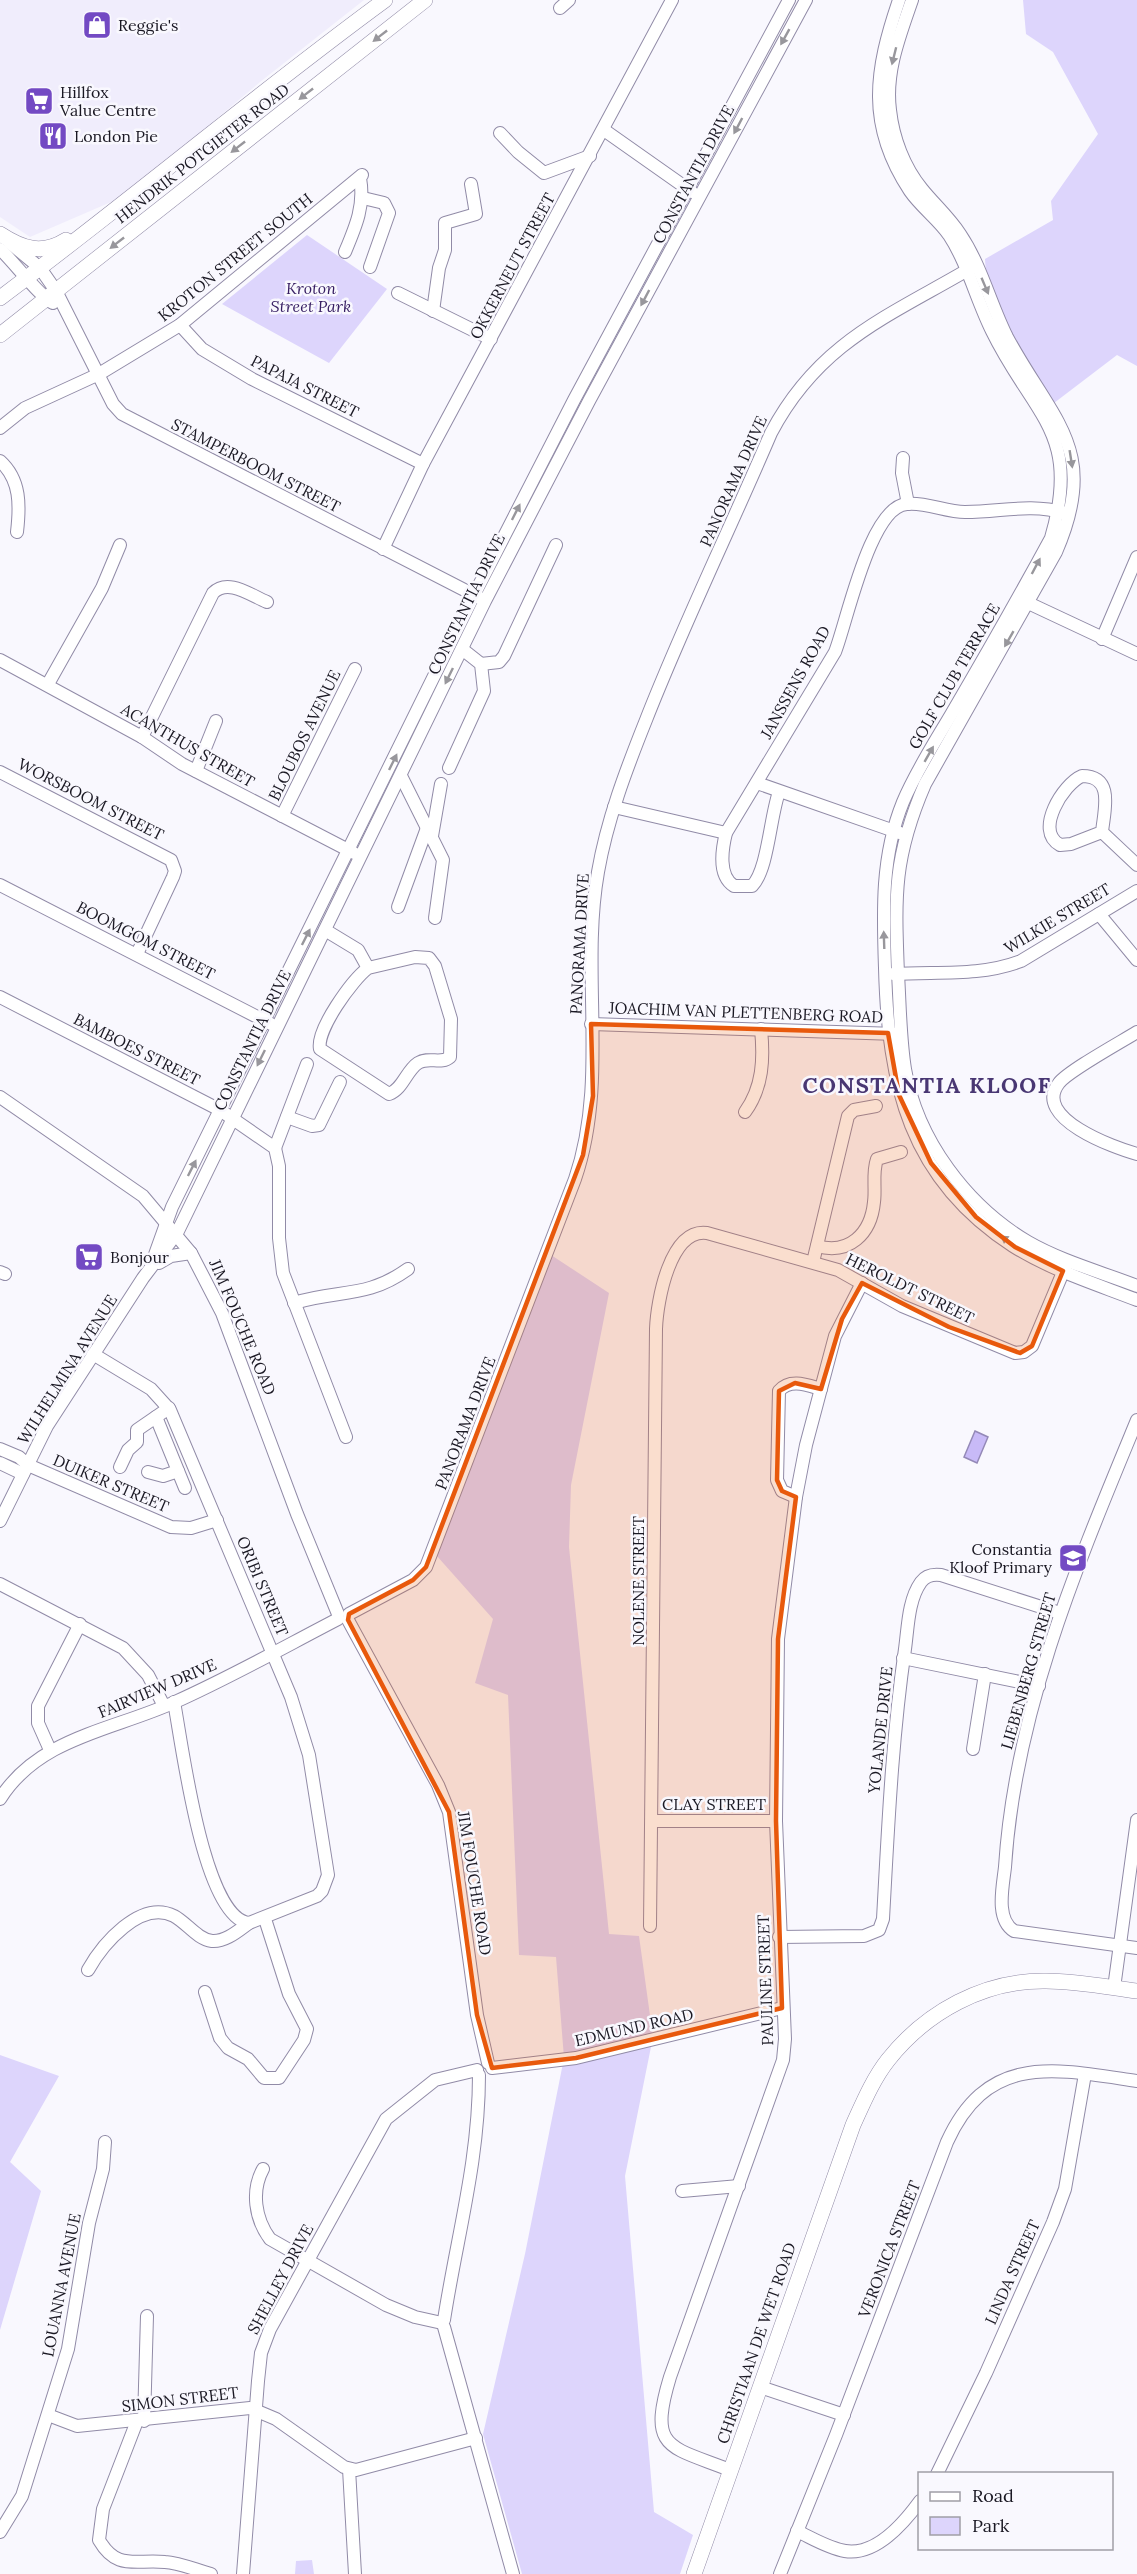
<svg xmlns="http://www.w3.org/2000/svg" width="1137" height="2574" font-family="Lora,serif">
<rect width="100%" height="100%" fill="#f9f8fe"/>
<!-- built -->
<path fill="#f0edfc" d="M0 0H364L260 82 125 196 30 237 0 217Z"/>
<!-- green -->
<g fill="#ddd5fc">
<path d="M1023 0H1137V366L1117 355 1054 403C1032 368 986 300 985 259L1053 220 1051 201 1098 134 1053 52 1026 34Z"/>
<path d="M307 235 387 289 329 363 222 304Z"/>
<path d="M548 1253 609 1293 571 1485 569 1547 609 1934 639 1936 653 2037 625 2176 654 2512 693 2535 680 2574H522L483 2434 525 2254 564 2058 556 1957 519 1955 508 1695 475 1683 493 1619 436 1555Z"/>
<path d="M0 2055 59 2076 10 2162 41 2191 0 2330Z"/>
<path d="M312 2560 314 2574H295L296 2561Z"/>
</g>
<!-- water -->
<path fill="#c8baf7" stroke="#9489b7" stroke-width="1.5" d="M975 1431 988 1437 977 1463 964 1457Z"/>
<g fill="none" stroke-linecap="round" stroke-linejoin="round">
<!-- minor casing -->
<g stroke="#918ba7" stroke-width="14">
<g id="minor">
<path d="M899 0C875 70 866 125 910 191 921 207 938 219 949 235 968 264 976 299 992 331 1034 417 1082 432 1051 538 1019 597 986 655 952 713 935 742 916 771 903 802 881 856 883 911 885 968 888 1084 909 1179 1013 1246 1051 1270 1096 1284 1137 1300"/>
<path d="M912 0C900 35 885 72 890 110 893 138 904 167 922 189 934 204 949 217 960 234 981 265 990 303 1007 337 1052 421 1101 449 1056 552L925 784C893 858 895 896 898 974 900 1006 900 1038 905 1069 917 1140 967 1206 1028 1242 1061 1261 1101 1272 1137 1286"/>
<path d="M560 8 569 0"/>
<path d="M604 130 692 192"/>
<path d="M500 133 518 152 544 173 590 156"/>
<path d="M363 198 384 203 389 213 370 267"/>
<path d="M10 243 40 268 56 291 113 404 122 414 480 598"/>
<path d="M0 249C13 261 41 298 53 303"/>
<path d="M345 252C356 226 365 205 360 178"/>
<path d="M398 293 491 339"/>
<path d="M433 311 439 268 445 250V223L476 214 471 184"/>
<path d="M180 325 202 349 252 379 423 464"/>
<path d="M0 428 25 408 99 374 180 325 362 175"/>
<path d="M903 458 902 473 908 504"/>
<path d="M0 461C21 480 20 506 17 532"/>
<path d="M383 549 423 464 672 0"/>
<path d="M1024 601 1137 654"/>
<path d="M1102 639 1137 557"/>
<path d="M0 660 142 737 182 764 354 853"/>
<path d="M481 664 499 662 504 656 556 545"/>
<path d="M48 684 102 588 120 545"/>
<path d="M142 737 213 593C228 578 250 595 267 602"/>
<path d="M449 768 484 691 481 664 462 649"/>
<path d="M196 771 216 721"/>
<path d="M0 772 171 860 175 871 173 877 137 954"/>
<path d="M401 776 443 860 435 918"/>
<path d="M757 783 900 833"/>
<path d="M779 792C770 817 768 870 752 886H734C718 876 722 849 726 833L835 652C847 622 870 506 907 504 926 502 946 512 965 512 1003 512 1027 503 1066 513"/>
<path d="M614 807 726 833"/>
<path d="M282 816 355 669"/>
<path d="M1102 832 1071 844 1060 845C1034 831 1063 784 1082 776 1115 776 1104 811 1102 832L1137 865"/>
<path d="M432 836 441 784"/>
<path d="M0 885 271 1024"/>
<path d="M398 907 427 828"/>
<path d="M1099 914 1137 960"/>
<path d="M325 930 358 950 368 968C352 980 316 1030 320 1049L389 1094C403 1089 406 1071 418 1063 429 1056 441 1065 450 1057L451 1019 435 966 429 958 415 957 368 968"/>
<path d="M893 974C936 971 979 977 1021 961L1137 891"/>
<path d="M0 997 220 1110 275 1148 279 1166V1238L283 1273 346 1437"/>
<path d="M591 1024 896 1034"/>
<path d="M1137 1032C1121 1042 1068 1071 1059 1083 1031 1118 1115 1148 1137 1154"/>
<path d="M0 1097 143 1196 191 1253 222 1313 297 1514 338 1614"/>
<path d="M745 1112C763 1087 764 1059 761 1029"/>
<path d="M287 1117 312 1126 319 1125 340 1082"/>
<path d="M275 1148 307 1064"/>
<path d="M817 1246C849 1255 871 1234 874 1202 876 1188 872 1173 877 1159L901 1152"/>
<path d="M153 1260 172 1207 474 595 574 400 789 0"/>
<path d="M813 1262 848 1116 854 1110 876 1106"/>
<path d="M159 1263 171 1256 191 1253"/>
<path d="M0 1272 5 1274"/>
<path d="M294 1303C339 1289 366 1299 408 1269"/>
<path d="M93 1354 151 1389 170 1410 291 1697 309 1755 328 1875 322 1891 317 1896 249 1923C203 1918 182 1743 174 1702"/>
<path d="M156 1417 185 1488"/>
<path d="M1137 1420C1078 1563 1015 1710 1005 1867 1003 1886 995 1919 1014 1931L1137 1948"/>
<path d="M0 1449 19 1457 28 1465 171 1527 191 1528 217 1520"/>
<path d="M0 1463 23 1474"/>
<path d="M120 1467 128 1450 137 1442V1430L169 1408"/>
<path d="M148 1472 163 1476 178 1471"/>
<path d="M796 1497 782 1491 777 1480 779 1391C790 1378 807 1385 821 1389"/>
<path d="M0 1521 47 1426 143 1278 177 1233 485 601 589 401 806 0"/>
<path d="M0 1584 123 1648 148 1675 164 1706"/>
<path d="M349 1614 413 1580 426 1567 575 1179C609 1080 580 974 598 872 607 820 626 770 646 720 684 623 730 529 771 433 820 340 892 315 976 265"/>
<path d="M348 1620 438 1785 449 1812 477 2015 488 2063"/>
<path d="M903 1658 1039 1686"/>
<path d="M973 1749 985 1674"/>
<path d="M50 1750 38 1723V1706L80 1624"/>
<path d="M0 1799C39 1737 114 1730 175 1702 231 1677 284 1647 338 1619"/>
<path d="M652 1821H776"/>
<path d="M650 1926 656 1329C657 1301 670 1228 707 1233L838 1270 902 1306 1015 1353 1024 1352 1032 1346 1066 1265"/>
<path d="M779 1937 864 1936 879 1930 883 1919C888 1829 892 1738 905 1649 908 1628 908 1600 921 1582 926 1575 933 1574 941 1575L1060 1613"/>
<path d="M88 1970C102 1945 140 1899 174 1916 187 1923 197 1939 212 1941 226 1942 239 1930 249 1923"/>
<path d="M1114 1988 1137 1820"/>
<path d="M205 1992 220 2038 228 2048 248 2059 264 2078H279L304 2040 307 2029 289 1994 265 1919"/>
<path d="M492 2068 576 2058 782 2008"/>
<path d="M263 2169C251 2191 255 2219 270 2239L386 2305 415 2317 442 2323"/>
<path d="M682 2191 739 2186"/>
<path d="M444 2320C457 2236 479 2161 479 2075"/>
<path d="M444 2327 513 2574"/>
<path d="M760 2387 844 2415"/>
<path d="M48 2415 77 2426 250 2408 276 2419 344 2467 356 2470 476 2438"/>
<path d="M137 2421 103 2509 99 2540C117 2571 135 2559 165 2562 180 2563 196 2570 211 2574"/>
<path d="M144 2421 147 2316"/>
<path d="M349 2469 355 2574"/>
<path d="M730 2470C669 2446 648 2450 670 2377L783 2060 785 2039 776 1821 778 1639 796 1497 806 1445 835 1336 862 1283"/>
<path d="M937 2474 986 2373 1053 2222 1065 2189 1085 2074"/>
<path d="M797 2531C812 2538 828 2548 845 2551 876 2556 904 2523 920 2501"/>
<path d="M0 2532 22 2496 68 2349 89 2223 103 2169 105 2142"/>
<path d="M243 2574 258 2381 261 2353 270 2329 386 2119 435 2080 477 2070"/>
<path d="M780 2574 836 2435 947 2142C988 2052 1055 2069 1137 2081"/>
</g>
</g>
<!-- major casing -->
<g stroke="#918ba7" stroke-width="16">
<g id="major">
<path d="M0 234C23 249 42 255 66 240"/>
<path d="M0 298C130 201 254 96 385 0"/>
<path d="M0 335 425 0"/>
<path d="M694 2574 853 2125C863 2103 873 2079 888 2060 926 2012 984 1980 1046 1981 1077 1981 1107 1987 1137 1991"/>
</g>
</g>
<!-- minor -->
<use href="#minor" stroke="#fff" stroke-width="12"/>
<!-- major -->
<use href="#major" stroke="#fff" stroke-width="15"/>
</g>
<!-- one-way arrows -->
<defs><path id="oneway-solid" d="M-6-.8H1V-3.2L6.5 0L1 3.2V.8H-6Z" transform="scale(1.5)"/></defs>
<g fill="#98979c">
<use href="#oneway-solid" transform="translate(380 36) rotate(142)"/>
<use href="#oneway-solid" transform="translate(785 37) rotate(119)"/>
<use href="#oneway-solid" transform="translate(894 56) rotate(104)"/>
<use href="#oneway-solid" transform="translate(306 94) rotate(142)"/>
<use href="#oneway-solid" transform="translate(738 126) rotate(118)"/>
<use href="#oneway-solid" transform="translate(238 147) rotate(142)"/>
<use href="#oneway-solid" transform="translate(117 243) rotate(142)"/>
<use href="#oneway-solid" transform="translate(985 286) rotate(67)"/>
<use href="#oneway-solid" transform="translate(645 298) rotate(118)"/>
<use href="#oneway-solid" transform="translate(1071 459) rotate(81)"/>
<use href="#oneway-solid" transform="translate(516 512) rotate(-63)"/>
<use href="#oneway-solid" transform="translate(1036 566) rotate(-62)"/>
<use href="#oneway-solid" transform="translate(1009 639) rotate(120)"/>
<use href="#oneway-solid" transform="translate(449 676) rotate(116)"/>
<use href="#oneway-solid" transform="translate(929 754) rotate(-60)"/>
<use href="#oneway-solid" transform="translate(393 762) rotate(-64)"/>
<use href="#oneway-solid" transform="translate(306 937) rotate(-63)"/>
<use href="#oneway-solid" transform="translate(884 940) rotate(-92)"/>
<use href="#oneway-solid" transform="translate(261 1058) rotate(116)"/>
<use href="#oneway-solid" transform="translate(192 1168) rotate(-63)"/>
<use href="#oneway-solid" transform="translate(1008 1241) rotate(-145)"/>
</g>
<!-- marked area -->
<path fill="#e8590c" fill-opacity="0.2" stroke="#e8590c" stroke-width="4.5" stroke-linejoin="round" d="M591 1024 888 1033 899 1095 931 1163 976 1217 1015 1247 1063 1271 1032 1346 1020 1353 949 1327 862 1283 842 1319 821 1389 795 1383 779 1391 777 1480 782 1491 796 1497 778 1639 776 1821 782 2008 576 2058 492 2068 477 2015 449 1812 348 1620 349 1614 413 1580 426 1567 583 1155 593 1096Z"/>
<!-- icons -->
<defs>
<g id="shop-square" transform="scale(1.5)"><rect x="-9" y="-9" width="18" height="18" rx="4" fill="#734ac3" stroke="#f9f8fe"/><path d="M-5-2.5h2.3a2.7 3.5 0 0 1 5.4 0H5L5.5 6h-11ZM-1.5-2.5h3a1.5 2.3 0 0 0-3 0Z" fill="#fff"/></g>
<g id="supermarket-square" transform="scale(1.5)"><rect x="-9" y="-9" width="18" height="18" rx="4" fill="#734ac3" stroke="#f9f8fe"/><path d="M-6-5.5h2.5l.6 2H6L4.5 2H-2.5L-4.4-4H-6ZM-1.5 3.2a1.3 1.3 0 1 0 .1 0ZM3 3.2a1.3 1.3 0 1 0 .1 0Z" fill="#fff"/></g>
<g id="restaurant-square" transform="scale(1.5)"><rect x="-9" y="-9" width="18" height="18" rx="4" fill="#734ac3" stroke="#f9f8fe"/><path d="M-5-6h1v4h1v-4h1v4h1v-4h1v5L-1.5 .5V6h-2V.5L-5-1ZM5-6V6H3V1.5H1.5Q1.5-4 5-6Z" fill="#fff"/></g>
<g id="school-square" transform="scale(1.5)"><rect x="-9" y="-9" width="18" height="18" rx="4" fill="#734ac3" stroke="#f9f8fe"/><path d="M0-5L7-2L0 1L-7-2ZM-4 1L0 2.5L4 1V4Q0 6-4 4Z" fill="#fff"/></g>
</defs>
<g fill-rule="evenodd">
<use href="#shop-square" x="97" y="25"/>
<use href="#supermarket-square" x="39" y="101"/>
<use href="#restaurant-square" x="53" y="136"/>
<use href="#supermarket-square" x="89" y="1257"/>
<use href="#school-square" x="1073" y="1558"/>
</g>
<g text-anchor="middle" stroke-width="5" stroke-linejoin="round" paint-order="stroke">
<!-- poi labels -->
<g font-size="16" fill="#1a1823" stroke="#f9f8fe" text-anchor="start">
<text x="118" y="31">Reggie's</text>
<text x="60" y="98">Hillfox<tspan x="60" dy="18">Value Centre</tspan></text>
<text x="74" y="142">London Pie</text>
<text x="110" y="1263">Bonjour</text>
<text x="1052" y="1555" text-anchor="end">Constantia<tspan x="1052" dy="18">Kloof Primary</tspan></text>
</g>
<!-- street labels -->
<g font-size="16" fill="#1a1823" stroke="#f9f8fe">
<text transform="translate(202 153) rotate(-38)" y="6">HENDRIK POTGIETER ROAD</text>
<text transform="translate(693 174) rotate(-62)" y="6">CONSTANTIA DRIVE</text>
<text transform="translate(235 257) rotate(-39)" y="6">KROTON STREET SOUTH</text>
<text transform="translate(512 266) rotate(-62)" y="6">OKKERNEUT STREET</text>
<text transform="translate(305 386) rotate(27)" y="6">PAPAJA STREET</text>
<text transform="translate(256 465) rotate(27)" y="6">STAMPERBOOM STREET</text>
<text transform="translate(733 481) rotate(-66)" y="6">PANORAMA DRIVE</text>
<text transform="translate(466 604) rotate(-64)" y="6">CONSTANTIA DRIVE</text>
<text transform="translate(954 676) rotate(-60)" y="6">GOLF CLUB TERRACE</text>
<text transform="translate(795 682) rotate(-61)" y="6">JANSSENS ROAD</text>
<text transform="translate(304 735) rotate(-64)" y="6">BLOUBOS AVENUE</text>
<text transform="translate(188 745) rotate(30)" y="6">ACANTHUS STREET</text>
<text transform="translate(91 799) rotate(27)" y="6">WORSBOOM STREET</text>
<text transform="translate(1057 918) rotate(-31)" y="6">WILKIE STREET</text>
<text transform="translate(146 940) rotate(27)" y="6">BOOMGOM STREET</text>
<text transform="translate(579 944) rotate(-87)" y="6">PANORAMA DRIVE</text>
<text transform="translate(746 1012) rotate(2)" y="6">JOACHIM VAN PLETTENBERG ROAD</text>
<text transform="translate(252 1040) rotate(-64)" y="6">CONSTANTIA DRIVE</text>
<text transform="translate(137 1049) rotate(27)" y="6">BAMBOES STREET</text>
<text transform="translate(910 1288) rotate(26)" y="6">HEROLDT STREET</text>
<text transform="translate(243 1327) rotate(67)" y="6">JIM FOUCHE ROAD</text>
<text transform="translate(67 1369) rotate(-58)" y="6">WILHELMINA AVENUE</text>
<text transform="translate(465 1423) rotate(-69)" y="6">PANORAMA DRIVE</text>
<text transform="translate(111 1483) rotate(23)" y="6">DUIKER STREET</text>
<text transform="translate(638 1581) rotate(-90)" y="6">NOLENE STREET</text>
<text transform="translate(263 1586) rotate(67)" y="6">ORIBI STREET</text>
<text transform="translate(1028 1671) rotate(-74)" y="6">LIEBENBERG STREET</text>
<text transform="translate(157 1688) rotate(-23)" y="6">FAIRVIEW DRIVE</text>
<text transform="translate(880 1730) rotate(-84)" y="6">YOLANDE DRIVE</text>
<text x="714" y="1810">CLAY STREET</text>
<text transform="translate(475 1883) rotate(81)" y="6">JIM FOUCHE ROAD</text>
<text transform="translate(765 1980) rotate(-92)" y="6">PAULINE STREET</text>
<text transform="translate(634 2027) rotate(-13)" y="6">EDMUND ROAD</text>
<text transform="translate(889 2249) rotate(-69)" y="6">VERONICA STREET</text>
<text transform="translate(1012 2272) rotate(-66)" y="6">LINDA STREET</text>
<text transform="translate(280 2279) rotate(-62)" y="6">SHELLEY DRIVE</text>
<text transform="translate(61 2285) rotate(-79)" y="6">LOUANNA AVENUE</text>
<text transform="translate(756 2343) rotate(-71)" y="6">CHRISTIAAN DE WET ROAD</text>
<text transform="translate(180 2399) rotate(-7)" y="6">SIMON STREET</text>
</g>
<!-- park labels -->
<g font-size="16" font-style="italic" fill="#361d62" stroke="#f9f8fe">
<text x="311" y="294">Kroton<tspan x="311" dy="18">Street Park</tspan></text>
</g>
<!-- district labels -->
<g font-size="22" font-weight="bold" letter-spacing="1.5" fill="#493773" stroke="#f9f8fe">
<text x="927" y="1093">CONSTANTIA KLOOF</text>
</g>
</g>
<!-- legend -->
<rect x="918" y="2472" width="195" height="78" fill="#f9f8fe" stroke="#a09ea6" stroke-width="1.5"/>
<rect x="930" y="2492" width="30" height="9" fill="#ffffff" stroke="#a09ea6" stroke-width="1.5"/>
<text x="972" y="2502" font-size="18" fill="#1a1823">Road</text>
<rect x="930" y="2517" width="30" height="18" fill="#ddd5fc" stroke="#a09ea6" stroke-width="1.5"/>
<text x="972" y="2532" font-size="18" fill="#1a1823">Park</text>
</svg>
